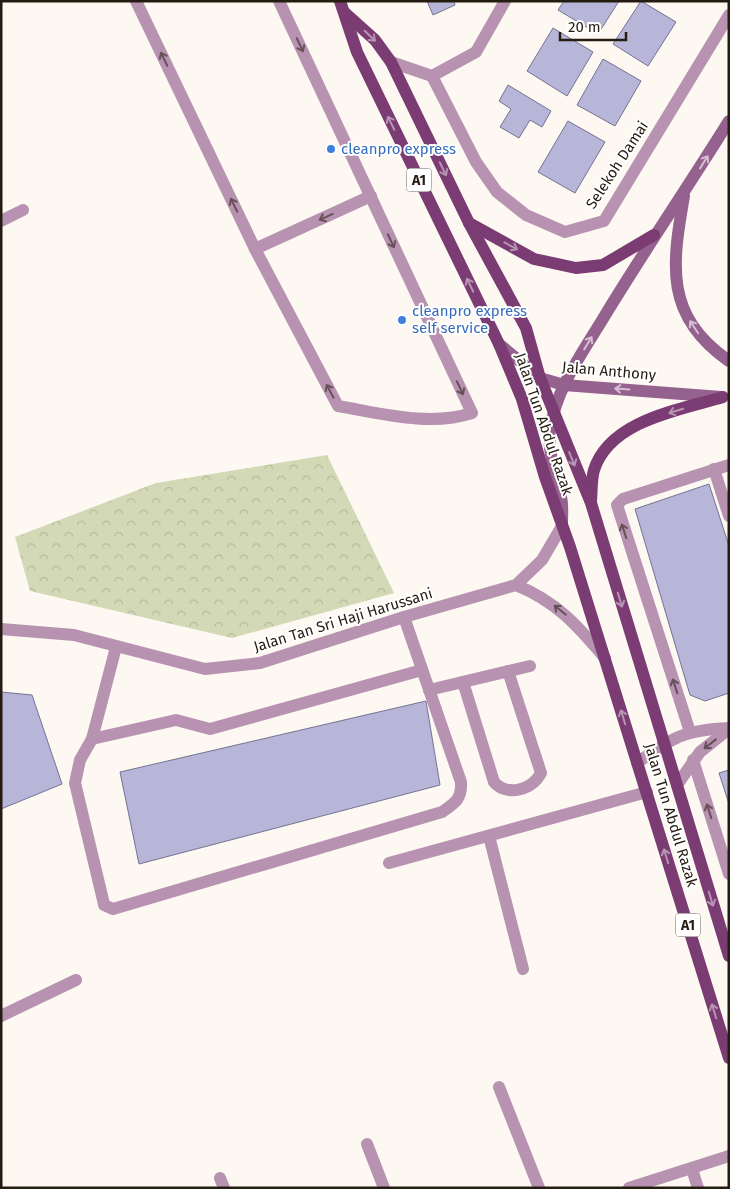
<svg xmlns="http://www.w3.org/2000/svg" width="730" height="1189" font-family="'Fira Sans',sans-serif">
<defs>
<pattern id="park-crowns" width="20" height="18" patternUnits="userSpaceOnUse" patternTransform="scale(1.25)"><rect width="20" height="18" fill="#d3d9b6"/><path d="M2 6a3 3 0 1 1 6 0M12 15a3 3 0 1 1 6 0" fill="none" stroke="#b5ba9b"/></pattern>
</defs>
<rect width="100%" height="100%" fill="#fdf8f1"/>
<!-- park -->
<path fill="url(#park-crowns)" d="M327 455 394 593 232 638 30 591 15 537 156 483Z"/>
<!-- building -->
<g fill="#b7b5d8" stroke="#747393">
<path d="M427 1H454L455 5 433 15Z"/>
<path d="M564 1H619L598 34 558 10Z"/>
<path d="M641 1 676 22 648 66 613 44Z"/>
<path d="M553 28 593 52 567 96 527 71Z"/>
<path d="M603 59 641 81 615 126 577 105Z"/>
<path d="M508 85 551 111 542 127 530 120 519 138 500 127 511 109 499 101Z"/>
<path d="M568 121 605 142 575 193 538 172Z"/>
<path d="M709 484 729 546V693L705 701 690 695 635 509Z"/>
<path d="M1 692 32 695 62 784 1 809Z"/>
<path d="M426 701 440 785 139 864 120 772Z"/>
<path d="M729 770V804L719 773Z"/>
</g>
<g fill="none" stroke-linecap="round" stroke-linejoin="round">
<!-- service -->
<g stroke="#b792b1" stroke-width="12">
<path d="M116 647 92 739 80 760 75 783 103 900 104 905 113 909 442 812C455 803 462 799 461 782L404 617"/>
<path d="M463 682 494 782C507 797 532 790 541 773L508 671"/>
<path d="M429 690 530 666"/>
<path d="M92 739 176 720 210 729 422 670"/>
<path d="M693 760 729 874"/>
</g>
<!-- minor -->
<g stroke="#b792b1" stroke-width="12">
<path d="M136 1 255 249 338 406C380 413 430 427 472 413L279 1"/>
<path d="M391 62 432 76 476 52 505 1"/>
<path d="M432 76 476 162 497 192 526 215 565 232 604 221 729 15"/>
<path d="M1 221 23 210"/>
<path d="M255 249 371 196"/>
<path d="M714 469 729 516"/>
<path d="M516 585C557 602 577 625 605 658"/>
<path d="M1 629 74 635 205 669 260 663 404 617 516 585 542 560 562 526"/>
<path d="M690 732 617 505 623 499 729 465"/>
<path d="M637 763C673 737 684 730 729 728"/>
<path d="M677 785 700 752 729 729"/>
<path d="M489 836 523 969"/>
<path d="M389 863 647 792"/>
<path d="M1 1016 76 980"/>
<path d="M499 1087 539 1188"/>
<path d="M367 1144 384 1188"/>
<path d="M692 1169 698 1188"/>
<path d="M220 1178 224 1188"/>
<path d="M629 1188 729 1156"/>
</g>
<!-- secondary -->
<g stroke="#95618e" stroke-width="12">
<path d="M684 196C672 265 664 316 729 361"/>
<path d="M499 344 540 378 564 385 721 397"/>
<path d="M562 523C562 515 563 505 561 497 557 474 547 453 550 430 556 388 583 352 604 317 644 251 688 187 729 121"/>
</g>
<!-- primary -->
<g stroke="#7b3c74" stroke-width="12">
<path d="M340 1 357 52 499 344 522 399 545 477 570 547 729 1058"/>
<path d="M345 13 375 40 391 62 469 223 526 328 540 378 591 503 729 956"/>
<path d="M469 223 534 259 576 268 603 265 654 235"/>
<path d="M591 501C592 491 591 480 594 470 610 420 680 410 723 397"/>
</g>
</g>
<!-- one-way arrows -->
<defs><path id="oneway-shaft" d="M-6 0H5M1.5-3L5.5 0L1.5 3" fill="none" stroke-width="1.6" stroke-linecap="round" stroke-linejoin="round" transform="scale(1.25)"/></defs>
<g stroke="#b694b3">
<use href="#oneway-shaft" transform="translate(370 36) rotate(44)"/>
<use href="#oneway-shaft" transform="translate(391 123) rotate(-116)"/>
<use href="#oneway-shaft" transform="translate(443 169) rotate(64)"/>
<use href="#oneway-shaft" transform="translate(511 246) rotate(29)"/>
<use href="#oneway-shaft" transform="translate(470 285) rotate(-116)"/>
<use href="#oneway-shaft" transform="translate(676 411) rotate(163)"/>
<use href="#oneway-shaft" transform="translate(572 459) rotate(68)"/>
<use href="#oneway-shaft" transform="translate(620 600) rotate(73)"/>
<use href="#oneway-shaft" transform="translate(623 717) rotate(-107)"/>
<use href="#oneway-shaft" transform="translate(666 856) rotate(-107)"/>
<use href="#oneway-shaft" transform="translate(711 899) rotate(73)"/>
<use href="#oneway-shaft" transform="translate(714 1011) rotate(-107)"/>
</g>
<g stroke="#675159">
<use href="#oneway-shaft" transform="translate(300 45) rotate(65)"/>
<use href="#oneway-shaft" transform="translate(164 59) rotate(-116)"/>
<use href="#oneway-shaft" transform="translate(234 205) rotate(-116)"/>
<use href="#oneway-shaft" transform="translate(326 217) rotate(156)"/>
<use href="#oneway-shaft" transform="translate(391 241) rotate(65)"/>
<use href="#oneway-shaft" transform="translate(460 388) rotate(65)"/>
<use href="#oneway-shaft" transform="translate(330 391) rotate(-118)"/>
<use href="#oneway-shaft" transform="translate(624 531) rotate(-108)"/>
<use href="#oneway-shaft" transform="translate(560 610) rotate(-141)"/>
<use href="#oneway-shaft" transform="translate(675 686) rotate(-108)"/>
<use href="#oneway-shaft" transform="translate(710 744) rotate(142)"/>
<use href="#oneway-shaft" transform="translate(709 811) rotate(-108)"/>
</g>
<g stroke="#d5c0d2">
<use href="#oneway-shaft" transform="translate(704 162) rotate(-58)"/>
<use href="#oneway-shaft" transform="translate(694 327) rotate(-124)"/>
<use href="#oneway-shaft" transform="translate(588 343) rotate(-59)"/>
<use href="#oneway-shaft" transform="translate(622 389) rotate(-176)"/>
</g>
<!-- markers -->
<g fill="#3f7fe0" stroke="#fff" stroke-width="2">
<circle cx="331" cy="149" r="5"/>
<circle cx="402" cy="320" r="5"/>
</g>
<g text-anchor="middle" stroke-width="4" stroke-linejoin="round" paint-order="stroke">
<!-- shield labels -->
<g fill="#fff" stroke="#666058" stroke-width="1">
<rect x="406.5" y="168.5" width="25" height="23" rx="4"/>
<rect x="675.5" y="913.5" width="25" height="23" rx="4"/>
</g>
<g font-size="14" font-weight="bold" fill="#251c11">
<text x="419" y="185">A1</text>
<text x="688" y="930">A1</text>
</g>
<!-- shop labels -->
<g font-size="15" fill="#366cbe" stroke="#fff" text-anchor="start">
<text x="341" y="154">cleanpro express</text>
<text x="412" y="316">cleanpro express<tspan x="412" dy="17">self service</tspan></text>
</g>
<!-- street labels -->
<g font-size="15" fill="#251c11" stroke="#fff">
<text transform="translate(617 165) rotate(-57)" y="5">Selekoh Damai</text>
<text transform="translate(609 371) rotate(5)" y="5">Jalan Anthony</text>
<text transform="translate(544 424) rotate(71)" y="5">Jalan Tun Abdul Razak</text>
<text transform="translate(343 620) rotate(-17)" y="5">Jalan Tan Sri Haji Harussani</text>
<text transform="translate(671 815) rotate(73)" y="5">Jalan Tun Abdul Razak</text>
</g>
</g>
<!-- border -->
<rect width="730" height="1189" fill="none" stroke="#251c11" stroke-width="5"/>
<!-- scale -->
<path d="M560 32v8h66v-8" fill="none" stroke="#251c11" stroke-width="2.5"/>
<text x="568" y="32" font-size="15" fill="#251c11" stroke="#ffffff" stroke-width="4" paint-order="stroke">20 m</text>
</svg>
